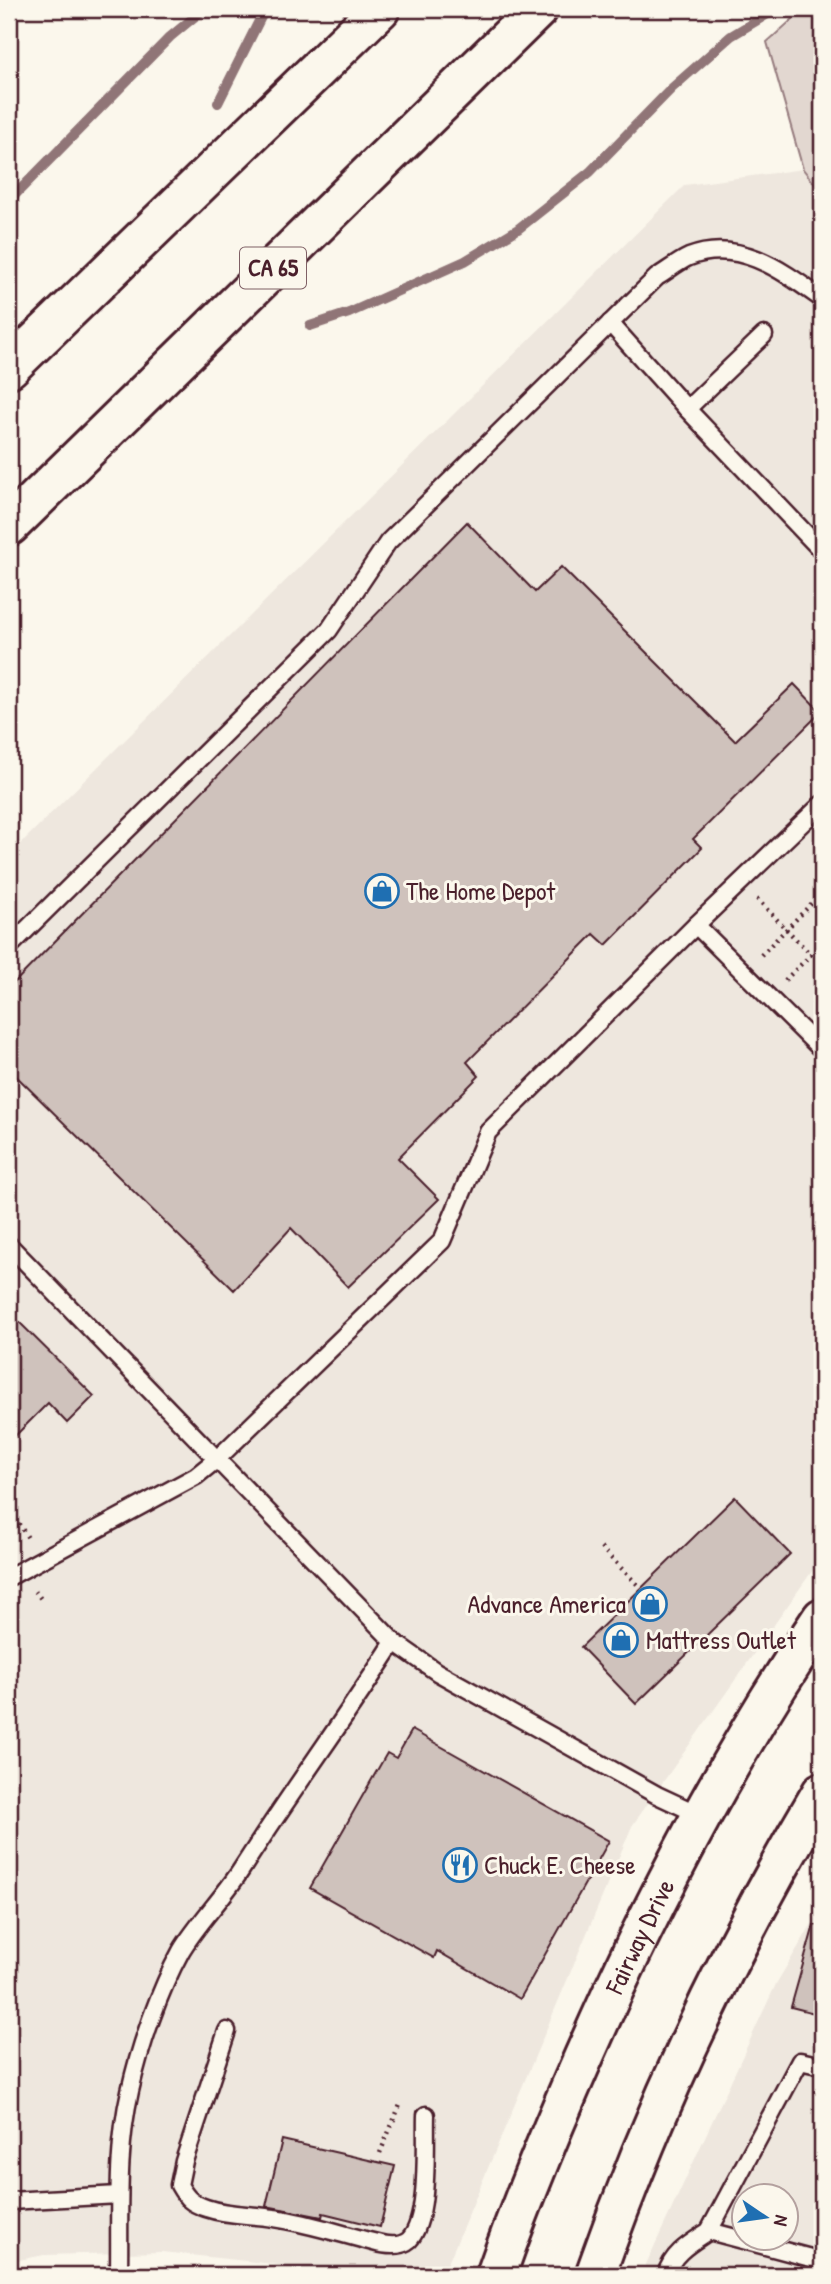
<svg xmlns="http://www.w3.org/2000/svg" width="831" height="2284" font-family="'Patrick Hand',sans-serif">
<rect width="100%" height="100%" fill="#fbf7ec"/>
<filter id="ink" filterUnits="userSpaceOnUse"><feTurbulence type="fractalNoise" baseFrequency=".0143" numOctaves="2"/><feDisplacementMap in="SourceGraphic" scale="14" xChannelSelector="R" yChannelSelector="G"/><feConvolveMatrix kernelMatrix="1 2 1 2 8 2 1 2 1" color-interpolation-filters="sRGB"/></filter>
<g filter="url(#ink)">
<!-- built -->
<g fill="#eee7de" fill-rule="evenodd">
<path d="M803 169 822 193V1557L632 1826 443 2275H321L273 2264 162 2252 44 2255 9 2262V855L685 185Z"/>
<path d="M822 1907V2275H641L776 1984ZM744 2196H786V2238H744Z"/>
</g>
<!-- green -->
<path fill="#e2d7d0" stroke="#967b7e" stroke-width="2" d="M804 9H822V193L803 169 767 42Z"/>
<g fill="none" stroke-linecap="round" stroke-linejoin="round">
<!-- stream -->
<g stroke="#907477" stroke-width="10">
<path d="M218 103 265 9"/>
<path d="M9 201 170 37 204 9"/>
<path d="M310 326 349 313 465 261 518 229 590 172 672 88 731 36 776 9"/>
</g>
</g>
<!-- building -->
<g fill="#cfc2bc" stroke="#4a1f2b" stroke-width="2">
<path d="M467 522 535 592 561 567 735 741 794 684 821 712 693 839 702 848 606 945 594 934 467 1062 479 1076 398 1158 439 1199 348 1287 291 1228 234 1290 9 1069V988Z"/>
<path d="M9 1312 94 1396 67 1423 48 1403 9 1442Z"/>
<path d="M735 1497 790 1554 636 1704 581 1647Z"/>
<path d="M412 1730 609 1841 520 1999 437 1951 434 1958 310 1888 387 1753 396 1758Z"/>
<path d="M814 1925 822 1926V2015L791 2007Z"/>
<path d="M282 2140 395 2166 380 2227 323 2213 322 2217 266 2206Z"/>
</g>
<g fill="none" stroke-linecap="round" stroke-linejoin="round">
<!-- service casing -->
<g stroke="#4a1f2b" stroke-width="21">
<g id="service">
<path d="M610 323 687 409"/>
<path d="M764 335 687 409 822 551"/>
<path d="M696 925 822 1050"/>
<path d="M9 947 329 630 388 542 657 277C667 271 678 262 689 257 739 237 784 272 822 299"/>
<path d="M9 1245 394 1642 437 1672 657 1795 700 1815"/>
<path d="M9 1577 196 1476 217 1459 442 1241 488 1132 696 925 822 804"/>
<path d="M227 2031 184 2161 179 2185C187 2199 191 2203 206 2208 229 2216 251 2214 274 2218 308 2223 341 2234 373 2242 384 2245 400 2248 409 2240 430 2219 425 2144 426 2115"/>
<path d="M9 2201 119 2195"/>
<path d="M709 2231 822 2261"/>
<path d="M119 2275C120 2213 116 2152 130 2091 140 2046 159 1991 181 1951 197 1924 223 1898 241 1870 290 1793 345 1719 394 1642"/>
<path d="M666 2275C672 2253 691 2243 709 2231L800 2061 822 2066"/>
</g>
</g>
<!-- secondary casing -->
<g stroke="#4a1f2b" stroke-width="44">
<g id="secondary">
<path id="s1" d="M496 2275C529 2180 569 2088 611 1996 672 1865 740 1738 822 1618"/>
<path d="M595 2275C654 2107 731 1945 822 1792"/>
</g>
</g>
<!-- motorway casing -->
<g stroke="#4a1f2b" stroke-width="44">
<g id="motorway">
<path d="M9 368 380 9"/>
<path d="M9 526 538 9"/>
</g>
</g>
<!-- path -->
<g stroke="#4a1f2b" stroke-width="4.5" stroke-dasharray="2 5" stroke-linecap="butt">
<path d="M757 899 822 966"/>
<path d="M761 955 822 893"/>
<path d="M785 980 822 944"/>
<path d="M813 1005 822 996"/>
<path d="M11 1512 28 1538"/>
<path d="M601 1548 638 1585"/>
<path d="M35 1591 41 1599"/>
<path d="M380 2153 400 2105"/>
<path d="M786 2225 793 2201"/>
</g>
<!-- service -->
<use href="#service" stroke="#fbf7ec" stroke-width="16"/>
<!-- secondary -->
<use href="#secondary" stroke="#fbf7ec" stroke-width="38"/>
<!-- motorway -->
<use href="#motorway" stroke="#fbf7ec" stroke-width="38"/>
</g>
</g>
<!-- icons -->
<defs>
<g id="shop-ring" transform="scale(1.75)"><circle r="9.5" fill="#fbf7ec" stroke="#1f6fb2" stroke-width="1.5"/><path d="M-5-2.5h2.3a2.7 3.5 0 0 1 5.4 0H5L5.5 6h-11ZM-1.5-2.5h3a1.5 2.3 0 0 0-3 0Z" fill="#1f6fb2"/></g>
<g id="restaurant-ring" transform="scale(1.75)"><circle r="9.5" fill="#fbf7ec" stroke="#1f6fb2" stroke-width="1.5"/><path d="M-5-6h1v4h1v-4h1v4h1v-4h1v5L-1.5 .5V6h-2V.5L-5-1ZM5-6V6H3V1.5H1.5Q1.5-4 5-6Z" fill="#1f6fb2"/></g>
</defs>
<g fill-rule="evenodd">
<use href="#shop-ring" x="382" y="891"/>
<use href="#shop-ring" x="650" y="1604"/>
<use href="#shop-ring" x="621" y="1640"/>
<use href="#restaurant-ring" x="460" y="1865"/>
</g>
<g text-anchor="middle" stroke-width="6" stroke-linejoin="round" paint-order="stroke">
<!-- shield labels -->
<rect fill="#fbf7ec" stroke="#7f6065" stroke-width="2" x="240" y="247.5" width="66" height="41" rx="5"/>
<g font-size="24" font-weight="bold" fill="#4a1f2b">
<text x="273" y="276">CA 65</text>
</g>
<!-- poi labels -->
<g font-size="26" fill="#4a1f2b" stroke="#fbf7ec" text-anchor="start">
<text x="406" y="900">The Home Depot</text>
<text x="626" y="1613" text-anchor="end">Advance America</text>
<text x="646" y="1649">Mattress Outlet</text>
<text x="484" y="1874">Chuck E. Cheese</text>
</g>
<!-- street labels -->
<g font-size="26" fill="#4a1f2b" stroke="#fbf7ec">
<text dy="9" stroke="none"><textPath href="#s1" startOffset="368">Fairway Drive</textPath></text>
</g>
</g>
<!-- margin -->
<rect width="831" height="2284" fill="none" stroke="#fbf7ec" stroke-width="35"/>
<rect x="18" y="18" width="796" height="2249" fill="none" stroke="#4a1f2b" stroke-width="2.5" filter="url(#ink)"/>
<!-- north arrow -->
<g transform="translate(765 2217) rotate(103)"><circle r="33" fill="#fbf7ec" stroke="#b4a19f" stroke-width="2"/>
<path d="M0-5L12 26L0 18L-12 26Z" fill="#1f6fb2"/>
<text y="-10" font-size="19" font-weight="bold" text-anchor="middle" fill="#4a1f2b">N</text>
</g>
</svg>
